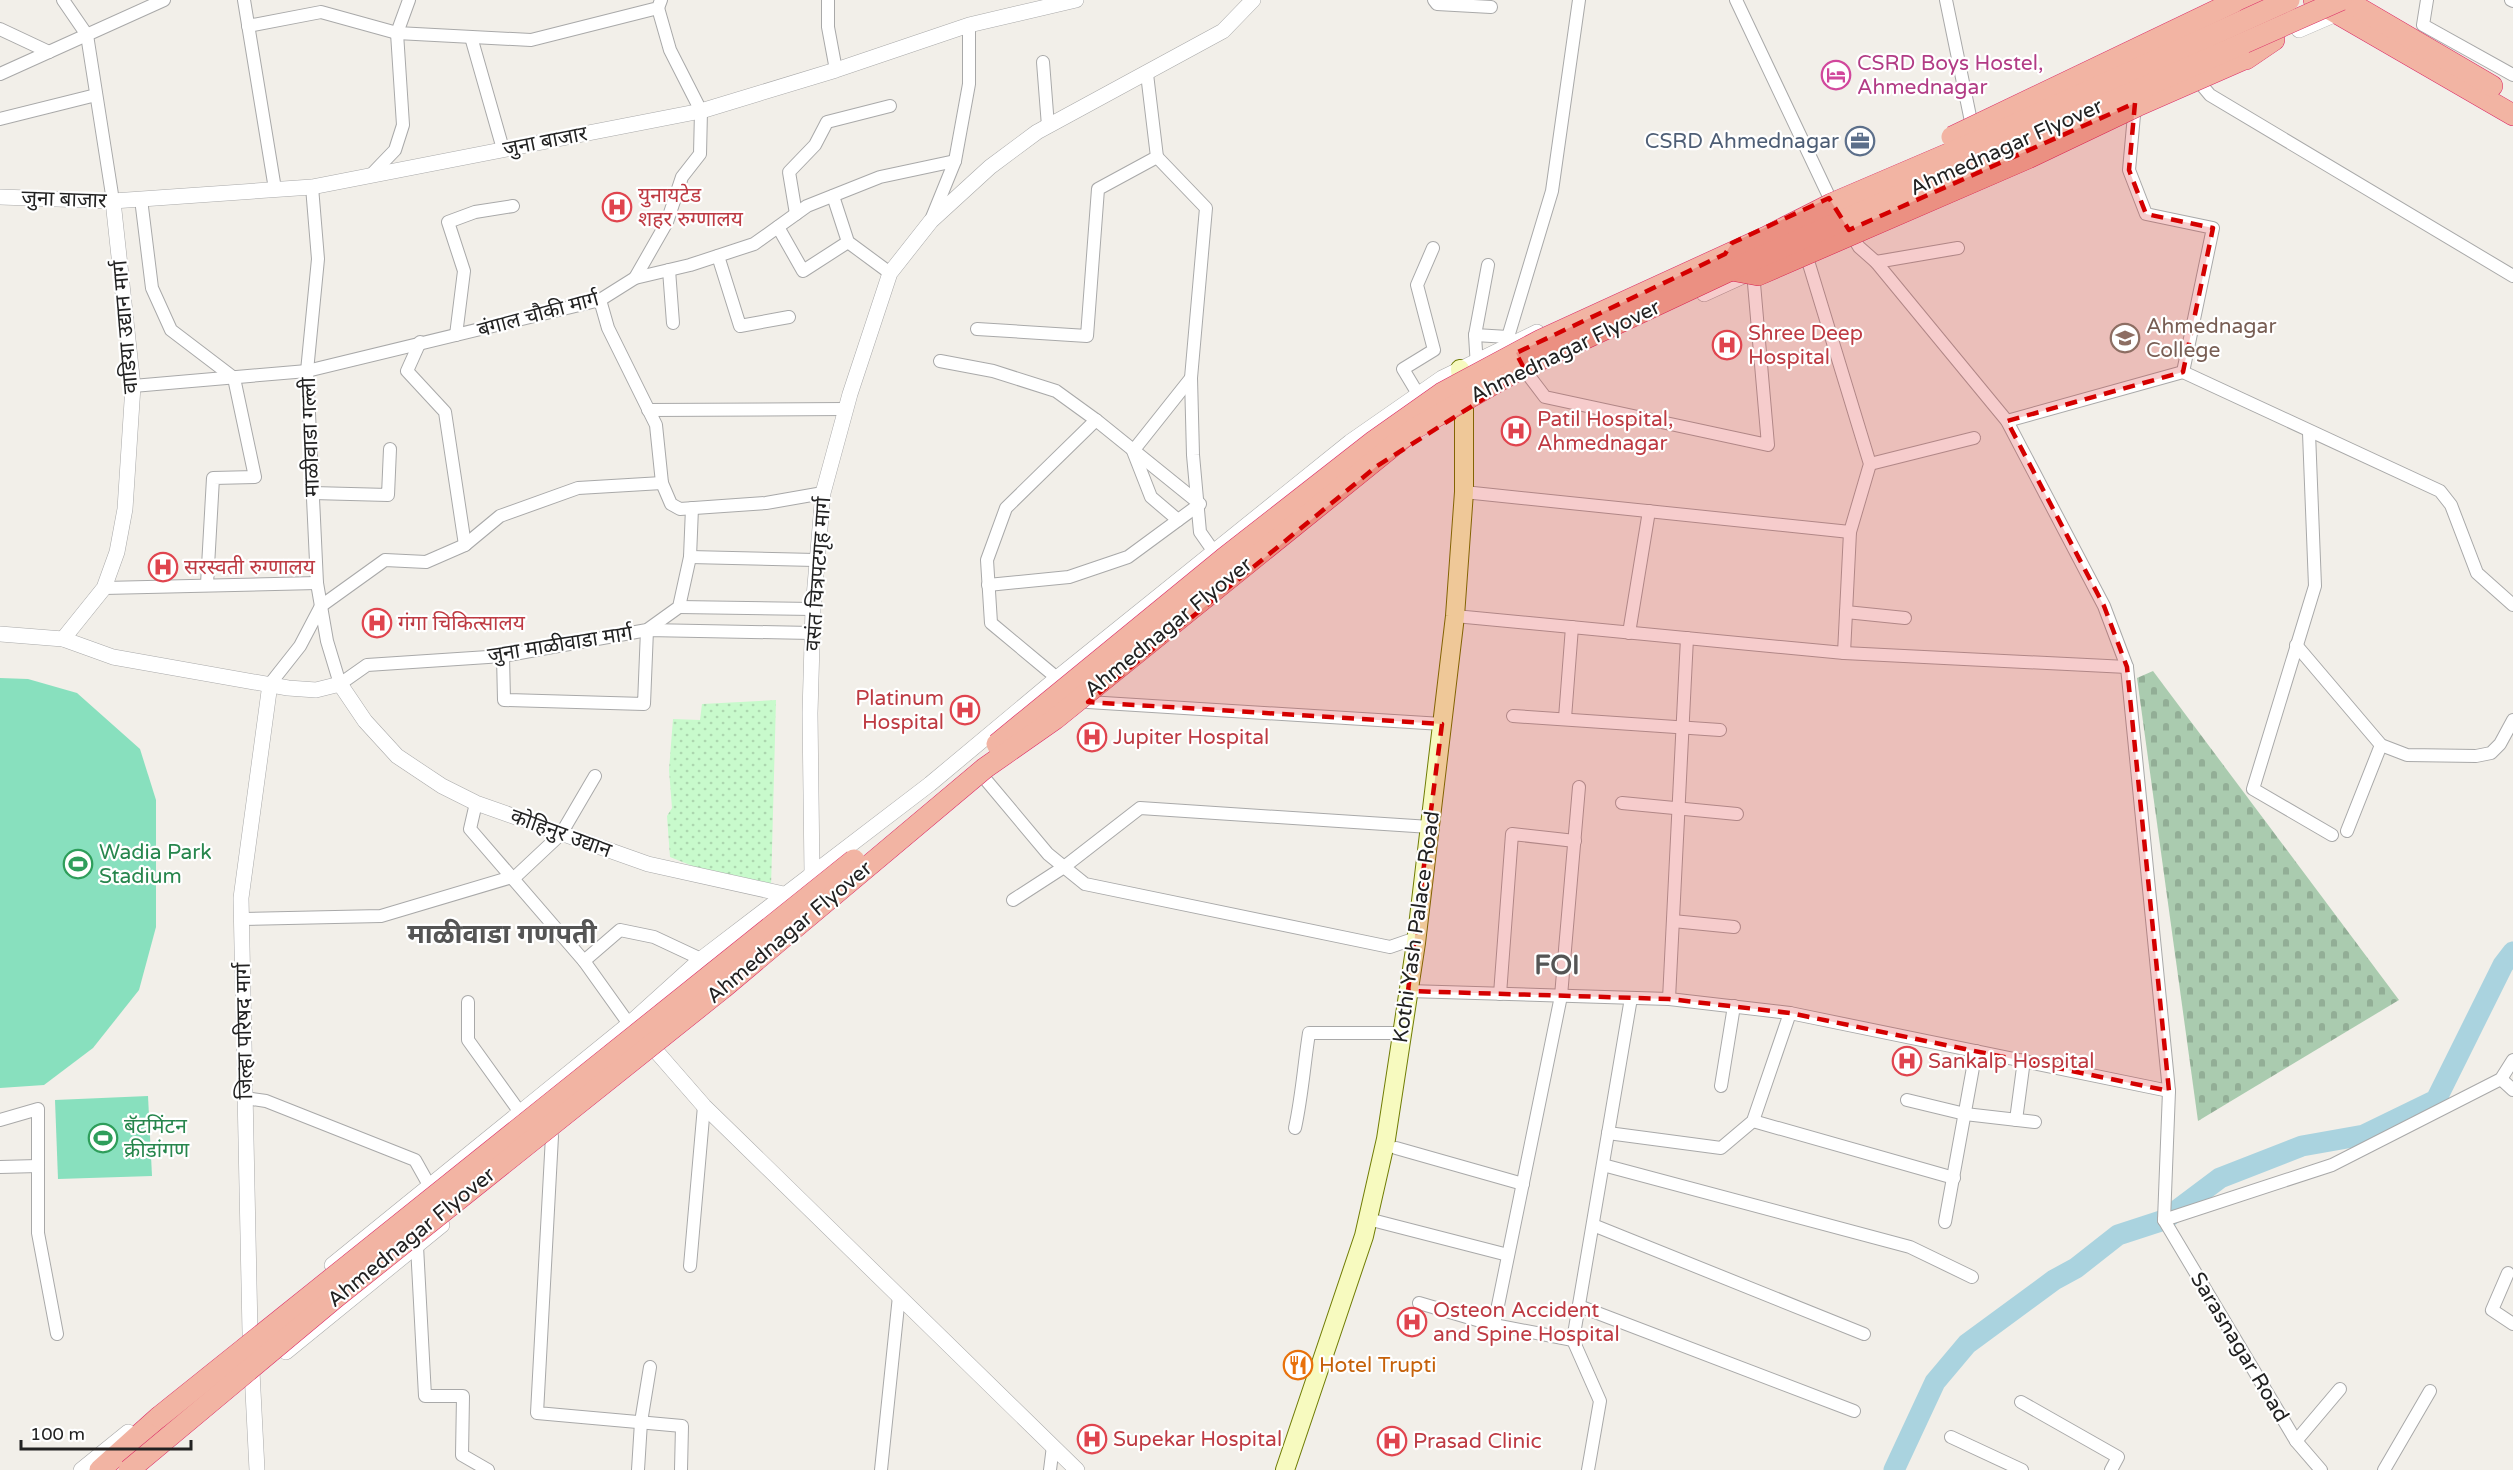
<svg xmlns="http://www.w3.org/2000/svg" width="2513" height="1470" font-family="'Varela Round','Noto Sans Devanagari',sans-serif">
<defs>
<pattern id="cemetery-stones" width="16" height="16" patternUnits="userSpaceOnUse" patternTransform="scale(1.5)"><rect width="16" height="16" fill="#aacbaf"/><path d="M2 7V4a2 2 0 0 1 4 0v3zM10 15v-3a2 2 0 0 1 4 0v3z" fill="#92ae96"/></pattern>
<pattern id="park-dots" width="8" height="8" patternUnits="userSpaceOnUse" patternTransform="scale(1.5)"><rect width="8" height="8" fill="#c8facc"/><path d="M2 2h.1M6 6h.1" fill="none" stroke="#acd6af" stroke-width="1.8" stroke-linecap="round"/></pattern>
</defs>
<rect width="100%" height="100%" fill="#f2efe9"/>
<!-- cemetery -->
<path fill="url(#cemetery-stones)" d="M2153 671 2399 1000 2198 1121 2137 678Z"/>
<!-- park -->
<path fill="url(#park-dots)" d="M776 700 771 888 710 873 670 857 667 816 672 808 669 770 673 719 700 720 702 704Z"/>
<!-- pitch -->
<g fill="#88e0be">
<path d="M0 678 28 679 77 693 140 749 156 800V927L139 990 93 1048 44 1085 0 1088Z"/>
<path d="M148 1096 152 1176 58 1179 55 1100Z"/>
</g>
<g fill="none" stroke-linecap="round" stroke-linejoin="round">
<!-- river -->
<path stroke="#aad3df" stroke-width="21" d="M1894 1470 1935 1382 1967 1344 2054 1280 2076 1268 2118 1235 2164 1220 2220 1178 2302 1146 2364 1135 2436 1100 2503 965 2513 952"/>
<!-- minor casing -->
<g stroke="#a9a9a9" stroke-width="14">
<g id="minor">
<path d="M63 0 87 35 113 201"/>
<path d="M244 0 275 189"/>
<path d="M828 0V27L836 70"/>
<path d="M1434 0 1437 4 1491 7"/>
<path d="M1579 0 1552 191 1508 337 1526 372 1545 397 1768 445 1753 272"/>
<path d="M1736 0 1834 207"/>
<path d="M1946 0 1973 131"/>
<path d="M2427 0 2423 25 2513 75"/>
<path d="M2511 0 2513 1"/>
<path d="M248 26 321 12 397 33 531 40 658 8 661 0"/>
<path d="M0 29 49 52"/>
<path d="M471 37 503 149"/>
<path d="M1043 62 1048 126"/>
<path d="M0 74 164 0"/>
<path d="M2195 77 2210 95 2513 276"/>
<path d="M0 119 96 95"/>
<path d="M1157 157 1206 208 1191 378 1193 455 1200 532 1214 552"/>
<path d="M371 175 395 150 403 125 397 33 409 0"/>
<path d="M312 187 318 259 307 371 317 583 327 641 340 684 367 665 503 656 647 630 679 607 690 557 692 508"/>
<path d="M833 196 848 242 890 273"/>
<path d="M141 199 152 288 171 330 234 378 255 477 213 478 207 584"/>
<path d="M796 214 789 172 815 145 827 122 890 106"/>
<path d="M931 220 955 161 969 84V25"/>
<path d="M778 227 803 271 848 242"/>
<path d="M1850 232 1859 247 1876 262 2007 421 2104 606 2127 667 2169 1091 2164 1220"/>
<path d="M1805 251 1870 464 1850 532 1844 653"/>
<path d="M718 256 740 326 789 317"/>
<path d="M1876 262 1958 248"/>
<path d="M1488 265 1475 335 1508 337"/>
<path d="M669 270 673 323"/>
<path d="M635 278 667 222 682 177 700 154 701 111 670 50 658 8"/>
<path d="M600 300 608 328 656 425 662 483 671 504 680 509 766 503 823 493"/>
<path d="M977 329 1087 336 1098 189 1157 157 1147 74"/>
<path d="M456 335 464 271 448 222 475 212 513 206"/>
<path d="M1475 335 1477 367"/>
<path d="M420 342 407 371 445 412 465 545"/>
<path d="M940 361 993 371 1056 391 1096 420 1200 504 1128 557 1069 577 988 585"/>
<path d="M2183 372 2440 491 2451 505 2477 573 2513 605"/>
<path d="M133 386 307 371 600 300 635 278 690 265 754 244 807 206 880 177 955 161"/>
<path d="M1418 394 1403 369 1434 350 1417 285 1433 248"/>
<path d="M648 410 846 409"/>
<path d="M2007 421 2183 372 2213 228 2146 214 2129 170 2135 104"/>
<path d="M2309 433 2315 586 2253 789 2332 835"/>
<path d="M1870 464 1974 438"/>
<path d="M1464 492 1850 532"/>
<path d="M313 493 388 495 390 449"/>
<path d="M1178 520 1151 497 1133 451 1191 378"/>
<path d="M690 557 815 560"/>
<path d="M104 588 317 583"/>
<path d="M679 607 813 609"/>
<path d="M1846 612 1905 618"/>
<path d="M1455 616 1844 653 2127 667"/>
<path d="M1629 633 1649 511"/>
<path d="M2296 645 2381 745 2407 755 2476 756 2491 753 2500 744 2513 720"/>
<path d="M503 656 504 700 644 704 647 630 812 633"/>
<path d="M1057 678 991 623 987 560 1006 508 1096 420"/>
<path d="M270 684 300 646 321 606 385 560 426 562 465 545 500 516 578 488 662 483"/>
<path d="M1088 702 1442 724"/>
<path d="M1513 716 1720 730"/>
<path d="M1565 718 1572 627"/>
<path d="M986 780 1048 854 1064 867 1013 900"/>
<path d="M476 803 470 829 584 961 629 1024"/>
<path d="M1622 803 1737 814"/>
<path d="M2347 831 2381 745"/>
<path d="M513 879 561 834 595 776"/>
<path d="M241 919 381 916 512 877"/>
<path d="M1673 921 1734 927"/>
<path d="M1416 938 1390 947 1085 884 1064 867 1140 808 1430 827"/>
<path d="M584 961 620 930 654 937 701 959"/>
<path d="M1408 991 1669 999 1790 1013 2169 1091"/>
<path d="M1500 994 1512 834 1575 841"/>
<path d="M1669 999 1687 638"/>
<path d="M468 1002V1040L519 1111"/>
<path d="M2501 1079 2513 1090"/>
<path d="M1721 1086 1734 1006"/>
<path d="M245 1098 266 1101 415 1160 429 1185"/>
<path d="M1907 1100 1965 1114 2035 1122"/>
<path d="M0 1120 38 1109V1233L57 1334"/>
<path d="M2016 1120 2024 1060"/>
<path d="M1753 1121 1954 1178"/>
<path d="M1295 1128C1302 1096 1304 1065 1309 1033H1402"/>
<path d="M1608 1133 1721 1148 1753 1121 1790 1013"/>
<path d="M552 1136 537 1413 682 1426 681 1470"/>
<path d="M1396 1148 1523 1184"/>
<path d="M1603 1165 1910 1247 1972 1277"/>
<path d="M0 1167 38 1166"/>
<path d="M1368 1219 1508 1255"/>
<path d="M2164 1220 2332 1165 2501 1079 2513 1060"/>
<path d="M2164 1220 2296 1441 2321 1470"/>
<path d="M1945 1222 1976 1051"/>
<path d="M1593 1225 1864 1334"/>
<path d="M417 1246 425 1396H463L462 1455 488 1470"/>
<path d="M690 1266 704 1106"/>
<path d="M2508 1273 2492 1310 2513 1324"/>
<path d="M1419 1303 1494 1325 1573 1340"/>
<path d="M1579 1306 1854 1411"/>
<path d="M1494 1325 1561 996 1579 787"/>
<path d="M2021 1402 2118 1457 2111 1470"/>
<path d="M1951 1437 2022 1470"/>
<path d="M2296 1441 2340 1389"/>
<path d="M638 1470 641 1422 650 1367"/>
<path d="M881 1470 899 1296"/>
<path d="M1050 1470 1053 1446"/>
<path d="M1588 1470 1600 1401 1573 1340 1631 998"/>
<path d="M2384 1470 2430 1391"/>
</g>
</g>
<!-- tertiary casing -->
<g stroke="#a9a9a9" stroke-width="16">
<g id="tertiary">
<path d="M2299 30 2343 11"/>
<path d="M0 197 113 201 312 187 701 111 836 70 969 25 1076 0"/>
<path d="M1704 294 1750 273"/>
<path d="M0 634 63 639 113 657 288 688 316 690 340 684 365 721 397 756 442 786 476 803 648 864 788 895 793 901"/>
<path d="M63 639 104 588 117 552 125 509 133 386 113 201"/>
<path d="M816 880 812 874 810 713 813 609 823 493 850 394 890 273 931 221 990 167 1037 132 1223 31 1253 0"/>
<path d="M656 1051 704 1106 1077 1470"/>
<path d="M332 1265 629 1024 701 959 930 784 1057 678 1350 442 1442 378 1537 332"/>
<path d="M286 1352 442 1225"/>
<path d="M81 1470 128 1432"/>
<path d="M257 1470 250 1332 241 898 270 684"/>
</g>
</g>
<!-- secondary casing -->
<g stroke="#707d05" stroke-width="20">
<path id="secondary" d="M1285 1470 1364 1236 1386 1139 1416 943 1455 616 1464 492V408L1460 369"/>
</g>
<!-- trunk casing -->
<g stroke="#dc2a67" stroke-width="22">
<g id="trunk">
<path d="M2314 0 2513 115"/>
<path d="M2345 0 2492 86"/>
<path d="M2234 2 2254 5"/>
<path d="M2246 59 2274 40"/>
<path d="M100 1470 159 1417"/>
</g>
</g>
<!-- minor -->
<use href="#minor" stroke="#fff" stroke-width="12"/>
<!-- tertiary -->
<use href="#tertiary" stroke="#fff" stroke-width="15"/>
<!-- secondary -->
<use href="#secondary" stroke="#f7fabf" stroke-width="18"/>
<!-- trunk -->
<use href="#trunk" stroke="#f2b4a3" stroke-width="21"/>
<!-- trunk-bridge casing -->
<g stroke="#dc2a67" stroke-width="22" stroke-linecap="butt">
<g id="trunk-bridge">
<path d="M1952 137 2234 2"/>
<path d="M1731 270 1758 275 2028 158 2137 106 2242 60"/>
<path d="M997 744 1223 559 1374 441 1442 393 1541 340 1766 237 1831 204 1983 139 2289 0"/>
<path d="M159 1417 854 860"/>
<path d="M129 1470 335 1298 723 988 985 768 1055 719 1414 429 1520 369 1731 270 2341 0"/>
</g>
</g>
<!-- trunk-bridge -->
<use href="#trunk-bridge" stroke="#f2b4a3" stroke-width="21"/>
</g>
<!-- marked area -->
<path fill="#d40000" fill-opacity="0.2" stroke="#d40000" stroke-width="4.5" stroke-dasharray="12 8" stroke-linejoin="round" d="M2135 103 2129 170 2146 214 2213 228 2183 372 2007 421 2104 606 2127 667 2169 1091 1790 1013 1669 999 1408 991 1442 724 1088 702 1377 466 1526 372 1516 353 1725 254 1732 243 1829 198 1849 230Z"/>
<!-- icons -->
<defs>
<g id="hotel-ring" transform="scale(1.5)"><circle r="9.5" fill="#fff" stroke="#d1479c" stroke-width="1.5"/><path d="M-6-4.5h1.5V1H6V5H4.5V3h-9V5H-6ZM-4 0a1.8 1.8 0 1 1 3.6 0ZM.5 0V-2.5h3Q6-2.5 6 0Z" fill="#d1479c"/></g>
<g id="office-ring" transform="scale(1.5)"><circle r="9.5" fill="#fff" stroke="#5c6f8a" stroke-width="1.5"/><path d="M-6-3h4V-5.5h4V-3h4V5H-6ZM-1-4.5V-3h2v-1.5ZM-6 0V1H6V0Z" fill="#5c6f8a"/></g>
<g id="hospital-ring" transform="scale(1.5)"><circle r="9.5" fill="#fff" stroke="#e0444e" stroke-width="1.5"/><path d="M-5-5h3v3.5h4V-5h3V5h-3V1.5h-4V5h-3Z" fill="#e0444e"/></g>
<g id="university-ring" transform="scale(1.5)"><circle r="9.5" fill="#fff" stroke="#8d6e63" stroke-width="1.5"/><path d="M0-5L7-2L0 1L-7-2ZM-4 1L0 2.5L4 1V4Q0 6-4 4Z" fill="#8d6e63"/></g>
<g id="stadium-ring" transform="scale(1.5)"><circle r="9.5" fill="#fff" stroke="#2e9e5b" stroke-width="1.5"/><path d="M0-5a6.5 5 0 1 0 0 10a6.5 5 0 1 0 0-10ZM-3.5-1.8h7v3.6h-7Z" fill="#2e9e5b"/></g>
<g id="restaurant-ring" transform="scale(1.5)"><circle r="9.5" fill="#fff" stroke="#e8710a" stroke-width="1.5"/><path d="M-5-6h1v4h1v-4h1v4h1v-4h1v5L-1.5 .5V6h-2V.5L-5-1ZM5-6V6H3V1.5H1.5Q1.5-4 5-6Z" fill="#e8710a"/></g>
</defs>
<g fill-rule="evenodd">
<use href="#hotel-ring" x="1836" y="75"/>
<use href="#office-ring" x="1860" y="141"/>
<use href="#hospital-ring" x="617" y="207"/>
<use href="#university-ring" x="2125" y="338"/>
<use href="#hospital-ring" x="1727" y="345"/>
<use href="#hospital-ring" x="1516" y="431"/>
<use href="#hospital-ring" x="163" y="567"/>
<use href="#hospital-ring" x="377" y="623"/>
<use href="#hospital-ring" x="965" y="710"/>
<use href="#hospital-ring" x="1092" y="737"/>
<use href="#stadium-ring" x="78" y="864"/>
<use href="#hospital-ring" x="1907" y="1061"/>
<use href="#stadium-ring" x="103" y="1138"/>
<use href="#hospital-ring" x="1412" y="1322"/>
<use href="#restaurant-ring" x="1298" y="1365"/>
<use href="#hospital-ring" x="1092" y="1439"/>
<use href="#hospital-ring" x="1392" y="1441"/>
</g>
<g text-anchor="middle" stroke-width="4.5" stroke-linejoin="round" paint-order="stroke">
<!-- hotel labels -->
<g font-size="21" fill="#b23c85" stroke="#fff" text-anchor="start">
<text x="1857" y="70">CSRD Boys Hostel,<tspan x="1857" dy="24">Ahmednagar</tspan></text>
</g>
<!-- street labels -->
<g font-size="21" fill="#222" stroke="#fff">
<text transform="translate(545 141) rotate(-11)" y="7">जुना बाजार</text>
<text transform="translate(2006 147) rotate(-24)" y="7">Ahmednagar Flyover</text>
<text transform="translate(64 199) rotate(2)" y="7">जुना बाजार</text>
<text transform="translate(538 314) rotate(-15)" y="7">बंगाल चौकी मार्ग</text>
<text transform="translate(125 327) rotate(-95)" y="7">वाडिया उद्यान मार्ग</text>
<text transform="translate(1565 351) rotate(-26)" y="7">Ahmednagar Flyover</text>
<text transform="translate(310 437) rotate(-92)" y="7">माळीवाडा गल्ली</text>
<text transform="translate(818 574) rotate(-86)" y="7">वसंत चित्रपटगृह मार्ग</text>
<text transform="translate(1168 627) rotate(-39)" y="7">Ahmednagar Flyover</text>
<text transform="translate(560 644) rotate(-9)" y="7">जुना माळीवाडा मार्ग</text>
<text transform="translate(561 833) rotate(20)" y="7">कोहिनुर उद्यान</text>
<text transform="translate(1416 927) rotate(-82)" y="7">Kothi Yash Palace Road</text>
<text transform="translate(789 932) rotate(-40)" y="7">Ahmednagar Flyover</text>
<text transform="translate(244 1031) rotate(-91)" y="7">जिल्हा परिषद मार्ग</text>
<text transform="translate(411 1237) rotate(-39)" y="7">Ahmednagar Flyover</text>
<text transform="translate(2240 1347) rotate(59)" y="7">Sarasnagar Road</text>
</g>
<!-- service labels -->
<g font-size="21" fill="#4e5e75" stroke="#fff" text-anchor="end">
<text x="1839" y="148">CSRD Ahmednagar</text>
</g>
<!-- health labels -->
<g font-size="21" fill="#be3a42" stroke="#fff" text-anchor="start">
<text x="638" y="202">युनायटेड<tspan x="638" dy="24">शहर रुग्णालय</tspan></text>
<text x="1748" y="340">Shree Deep<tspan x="1748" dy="24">Hospital</tspan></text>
<text x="1537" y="426">Patil Hospital,<tspan x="1537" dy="24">Ahmednagar</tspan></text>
<text x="184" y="574">सरस्वती रुग्णालय</text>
<text x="398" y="630">गंगा चिकित्सालय</text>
<text x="944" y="705" text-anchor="end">Platinum<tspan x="944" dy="24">Hospital</tspan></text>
<text x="1113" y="744">Jupiter Hospital</text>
<text x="1928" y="1068">Sankalp Hospital</text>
<text x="1433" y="1317">Osteon Accident<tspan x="1433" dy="24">and Spine Hospital</tspan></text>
<text x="1113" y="1446">Supekar Hospital</text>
<text x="1413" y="1448">Prasad Clinic</text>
</g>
<!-- education labels -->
<g font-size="21" fill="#785e54" stroke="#fff" text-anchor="start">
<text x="2146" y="333">Ahmednagar<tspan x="2146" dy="24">College</tspan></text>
</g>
<!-- leisure labels -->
<g font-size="21" fill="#27864d" stroke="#fff" text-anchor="start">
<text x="99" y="859">Wadia Park<tspan x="99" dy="24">Stadium</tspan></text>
<text x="124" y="1133">बॅटमिंटन<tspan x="124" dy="24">क्रीडांगण</tspan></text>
</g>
<!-- food labels -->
<g font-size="21" fill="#c56008" stroke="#fff" text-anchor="start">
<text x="1319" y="1372">Hotel Trupti</text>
</g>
<!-- district labels -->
<g font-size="27" font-weight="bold" fill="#555" stroke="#fff">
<text x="502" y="943">माळीवाडा गणपती</text>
<text x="1557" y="974">FOI</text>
</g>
</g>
<!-- scale -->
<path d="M21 1440v9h170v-9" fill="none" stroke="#222222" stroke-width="3"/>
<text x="30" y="1440" font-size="18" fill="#222222" stroke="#ffffff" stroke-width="4.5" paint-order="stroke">100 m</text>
</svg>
